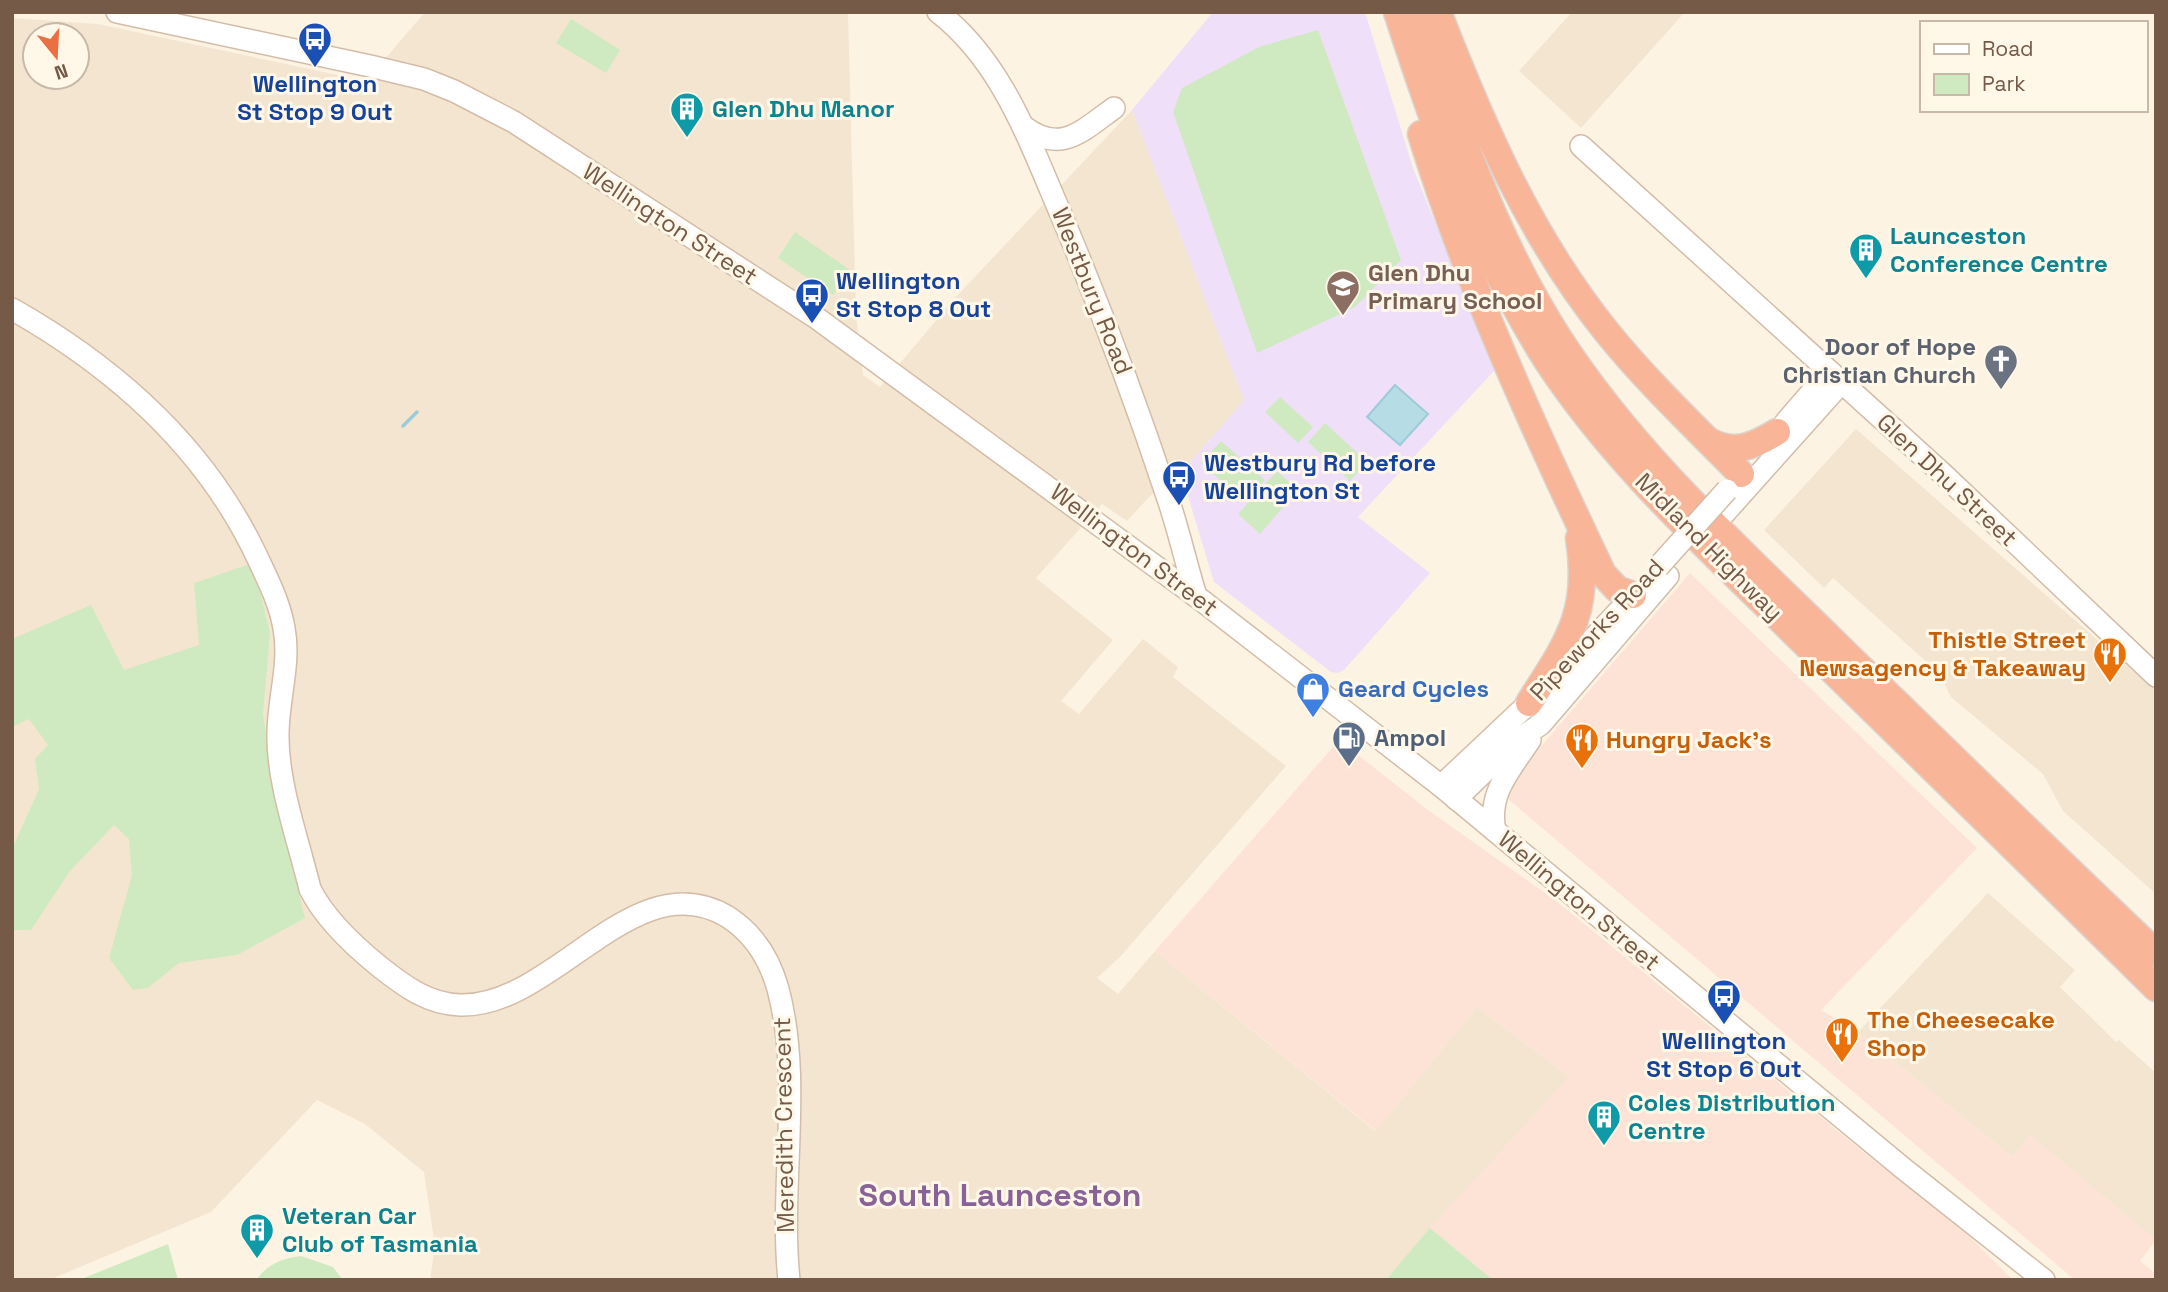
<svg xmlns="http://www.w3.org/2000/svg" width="2168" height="1292" font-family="'Space Grotesk',sans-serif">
<rect width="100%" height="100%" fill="#fdf3e2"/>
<!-- residential -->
<g fill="#f4e5d0" fill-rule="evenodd">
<path d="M425 12H848L856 315 863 375 880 387 954 299 1132 110 1244 400 1181 473 1149 497 1127 521 1102 504 1036 578 1113 640 1061 701 1079 714 1143 639 1178 667 1173 677 1286 766 1120 957 1097 978 1118 994 1155 951 1375 1131 1477 1007 1569 1077 1386 1280H430L435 1246 424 1172 365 1124 317 1100 211 1212 49 1280H12V18L98 24 366 81ZM35 35H77V77H35Z"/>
<path d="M1572 12H1685L1581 128 1519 71Z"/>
<path d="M1856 429 2142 679 2156 664V894L2063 811 2043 774 1951 697 1939 673 1833 578 1824 588 1764 530Z"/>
<path d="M1988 893 2075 970 2060 987 2116 1042 2119 1040 2156 1073V1240L2030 1136 2012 1157 1858 1032Z"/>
</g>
<!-- commercial -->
<g fill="#fde3d5">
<path d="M1690 573 1977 848 1821 1010 1858 1032 2012 1157 2031 1135 2156 1240 2140 1261 2156 1274V1280H2075L1501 793Z"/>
<path d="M1339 740 1428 810 1555 900 1877 1163 1936 1203 2013 1280H1493L1430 1228 1569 1077 1477 1007 1376 1131 1155 951Z"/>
</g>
<!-- education -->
<path fill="#f0dff9" d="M1213 12H1365L1413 168 1495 370 1358 517 1430 573 1344 670 1338 673 1331 672 1214 582 1181 473 1244 400 1132 110Z"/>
<!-- green -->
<g fill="#cfeac0">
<path d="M571 19 620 50 606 73 556 43Z"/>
<path d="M1318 30 1401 260 1355 307 1257 353 1173 112 1182 88 1259 47Z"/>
<path d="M795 232 850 270 833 295 778 258Z"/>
<path d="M1280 397 1313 427 1298 443 1265 412Z"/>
<path d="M1325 423 1367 462 1350 481 1308 442Z"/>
<path d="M1221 441 1265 480 1245 502 1201 463Z"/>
<path d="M1277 471 1298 490 1260 534 1238 514Z"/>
<path d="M253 563 270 633 263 714 276 799 305 918 237 955 179 963 148 988 133 990 109 958 132 875 129 839 114 825 70 871 31 930H12V849L39 789 35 759 48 745 29 719 12 727V639L91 605 124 670 199 645 194 583Z"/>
<path d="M1430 1228 1493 1280H1386Z"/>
<path d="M168 1244 178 1280H79Z"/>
<path d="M301 1256 333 1267 343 1280H257C266 1264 284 1258 301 1256Z"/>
</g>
<!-- water -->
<path fill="#b6dde6" stroke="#9cccd9" stroke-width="2" d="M1395 385 1428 414 1400 445 1367 417Z"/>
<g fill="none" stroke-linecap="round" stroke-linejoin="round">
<!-- stream -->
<path stroke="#9cccd9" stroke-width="3.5" d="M403 426 417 412"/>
<!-- secondary casing -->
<g stroke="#d3bda8" stroke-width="24">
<g id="secondary">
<path d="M117 12 370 66 424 79 454 91 514 122 818 319 1196 596 1441 786 1904 1169 2044 1280"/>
<path d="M938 12C1000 60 1027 135 1057 205 1098 301 1135 399 1168 499 1179 531 1186 564 1196 596"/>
<path d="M1023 126C1060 155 1082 131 1114 108"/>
<path d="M1581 146 1944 475 2156 676"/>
<path d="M12 309C118 369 209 451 260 563 270 584 280 605 284 628 291 665 277 701 278 738 278 785 299 843 310 889 325 919 354 946 380 967 404 986 428 1004 460 1005 554 1008 634 860 728 917 754 934 770 960 778 989 803 1083 779 1184 789 1280"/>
<path d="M1785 423 1829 372"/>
<path d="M1721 517 1841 383"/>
<path d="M1441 786 1562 672 1619 611"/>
<path d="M1456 799 1515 742 1541 724 1668 576"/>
<path d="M1495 831C1487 794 1510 770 1530 740"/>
</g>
</g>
<!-- highway casing -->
<g stroke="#dbd4cf" stroke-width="29">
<g id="highway">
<path d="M1397 12C1436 133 1478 251 1546 359 1613 462 1705 545 1791 630 1912 749 2035 868 2156 988"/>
<path d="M1420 12C1456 124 1494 237 1558 337 1632 452 1734 544 1831 639 1939 744 2047 850 2156 953"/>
<path d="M1438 12C1482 125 1529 235 1606 331 1647 382 1695 427 1741 474"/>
<path d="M1421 134C1468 286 1535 431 1603 574L1617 589 1633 595"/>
<path d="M1709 441C1735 455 1754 446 1777 432"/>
<path d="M1529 703C1567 643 1591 613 1579 538"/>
</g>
</g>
<!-- secondary -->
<use href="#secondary" stroke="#fff" stroke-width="21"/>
<!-- highway -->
<use href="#highway" stroke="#f9b597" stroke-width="26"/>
<!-- secondary-bridge casing -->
<g stroke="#d3bda8" stroke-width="24" stroke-linecap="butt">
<path id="secondary-bridge" d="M1658 567 1727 490"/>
</g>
<!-- secondary-bridge -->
<use href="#secondary-bridge" stroke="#fff" stroke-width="21"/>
</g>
<!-- icons -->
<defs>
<g id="bus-pin" transform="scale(1.75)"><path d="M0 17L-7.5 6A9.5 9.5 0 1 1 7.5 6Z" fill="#1a4fb4" stroke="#fff7e8"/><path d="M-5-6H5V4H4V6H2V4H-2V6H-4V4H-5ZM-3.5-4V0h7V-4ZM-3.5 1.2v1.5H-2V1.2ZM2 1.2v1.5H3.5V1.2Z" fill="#fff"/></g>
<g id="building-pin" transform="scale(1.75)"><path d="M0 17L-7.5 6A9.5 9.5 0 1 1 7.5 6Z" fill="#0f9aa8" stroke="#fff7e8"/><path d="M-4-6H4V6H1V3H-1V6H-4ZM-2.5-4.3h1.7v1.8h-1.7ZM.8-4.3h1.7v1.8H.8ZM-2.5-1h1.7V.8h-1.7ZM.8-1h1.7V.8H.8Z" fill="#fff"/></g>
<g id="school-pin" transform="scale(1.75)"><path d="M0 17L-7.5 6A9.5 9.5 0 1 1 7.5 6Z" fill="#8d6e63" stroke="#fff7e8"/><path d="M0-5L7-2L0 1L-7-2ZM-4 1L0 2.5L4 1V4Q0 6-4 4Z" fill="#fff"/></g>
<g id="church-pin" transform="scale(1.75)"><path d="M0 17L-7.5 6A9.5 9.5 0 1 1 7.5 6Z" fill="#6b7280" stroke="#fff7e8"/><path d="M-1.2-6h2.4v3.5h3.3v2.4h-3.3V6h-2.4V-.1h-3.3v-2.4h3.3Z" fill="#fff"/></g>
<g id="restaurant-pin" transform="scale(1.75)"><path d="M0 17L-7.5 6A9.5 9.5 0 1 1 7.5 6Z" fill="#e8710a" stroke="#fff7e8"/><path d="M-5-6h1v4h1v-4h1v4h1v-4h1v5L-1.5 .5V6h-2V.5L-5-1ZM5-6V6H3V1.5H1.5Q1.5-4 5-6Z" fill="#fff"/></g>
<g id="shop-pin" transform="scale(1.75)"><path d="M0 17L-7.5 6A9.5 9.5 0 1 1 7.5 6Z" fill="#3f7fe0" stroke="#fff7e8"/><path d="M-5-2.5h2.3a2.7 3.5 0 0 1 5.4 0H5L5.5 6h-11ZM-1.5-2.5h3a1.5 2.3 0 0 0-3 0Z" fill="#fff"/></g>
<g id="fuel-pin" transform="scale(1.75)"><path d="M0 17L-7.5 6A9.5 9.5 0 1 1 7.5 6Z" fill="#5c6f8a" stroke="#fff7e8"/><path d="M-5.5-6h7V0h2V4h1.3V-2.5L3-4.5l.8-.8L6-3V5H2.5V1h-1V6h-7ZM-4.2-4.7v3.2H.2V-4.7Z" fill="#fff"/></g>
</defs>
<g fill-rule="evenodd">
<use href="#bus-pin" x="315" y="39"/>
<use href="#building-pin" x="687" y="109"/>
<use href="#building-pin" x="1866" y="250"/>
<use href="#school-pin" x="1343" y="287"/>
<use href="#bus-pin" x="812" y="295"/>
<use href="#church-pin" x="2001" y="361"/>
<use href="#bus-pin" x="1179" y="477"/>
<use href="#restaurant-pin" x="2110" y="654"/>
<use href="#shop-pin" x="1313" y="689"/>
<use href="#fuel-pin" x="1349" y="738"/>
<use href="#restaurant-pin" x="1582" y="740"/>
<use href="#bus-pin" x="1724" y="996"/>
<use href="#restaurant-pin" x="1842" y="1034"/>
<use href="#building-pin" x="1604" y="1117"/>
<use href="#building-pin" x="257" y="1230"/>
</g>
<g text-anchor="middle" stroke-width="6" stroke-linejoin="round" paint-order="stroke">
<!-- transit labels -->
<g font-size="24" font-weight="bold" fill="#164399" stroke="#fff7e8">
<text x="315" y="92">Wellington<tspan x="315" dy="28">St Stop 9 Out</tspan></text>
<text x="836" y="289" text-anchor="start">Wellington<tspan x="836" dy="28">St Stop 8 Out</tspan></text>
<text x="1204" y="471" text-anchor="start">Westbury Rd before<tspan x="1204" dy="28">Wellington St</tspan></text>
<text x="1724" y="1049">Wellington<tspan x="1724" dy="28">St Stop 6 Out</tspan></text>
</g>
<!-- culture labels -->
<g font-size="24" font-weight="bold" fill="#0d838f" stroke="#fff7e8" text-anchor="start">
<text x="712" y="117">Glen Dhu Manor</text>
<text x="1890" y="244">Launceston<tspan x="1890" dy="28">Conference Centre</tspan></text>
<text x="1628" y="1111">Coles Distribution<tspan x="1628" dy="28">Centre</tspan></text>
<text x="282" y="1224">Veteran Car<tspan x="282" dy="28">Club of Tasmania</tspan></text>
</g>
<!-- street labels -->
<g font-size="24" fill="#755a48" stroke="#fff7e8">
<text transform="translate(670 224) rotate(33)" y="8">Wellington Street</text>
<text transform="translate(1092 291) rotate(68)" y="8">Westbury Road</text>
<text transform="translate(1947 480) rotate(43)" y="8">Glen Dhu Street</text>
<text transform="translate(1709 547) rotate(45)" y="8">Midland Highway</text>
<text transform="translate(1134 550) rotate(37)" y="8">Wellington Street</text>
<text transform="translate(1597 630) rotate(-47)" y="8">Pipeworks Road</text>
<text transform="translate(1579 901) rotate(40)" y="8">Wellington Street</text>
<text transform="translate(784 1125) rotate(-91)" y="8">Meredith Crescent</text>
</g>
<!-- education labels -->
<g font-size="24" font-weight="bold" fill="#785e54" stroke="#fff7e8" text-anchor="start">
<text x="1368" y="281">Glen Dhu<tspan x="1368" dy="28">Primary School</tspan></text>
</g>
<!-- worship labels -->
<g font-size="24" font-weight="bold" fill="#5b616d" stroke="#fff7e8" text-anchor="end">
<text x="1976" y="355">Door of Hope<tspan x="1976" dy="28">Christian Church</tspan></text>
</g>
<!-- food labels -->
<g font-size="24" font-weight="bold" fill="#c56008" stroke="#fff7e8" text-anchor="start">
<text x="2086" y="648" text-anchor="end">Thistle Street<tspan x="2086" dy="28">Newsagency &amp; Takeaway</tspan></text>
<text x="1606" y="748">Hungry Jack's</text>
<text x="1867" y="1028">The Cheesecake<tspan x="1867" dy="28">Shop</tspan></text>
</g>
<!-- shop labels -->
<g font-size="24" font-weight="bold" fill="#366cbe" stroke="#fff7e8" text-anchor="start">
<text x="1338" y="697">Geard Cycles</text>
</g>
<!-- service labels -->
<g font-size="24" font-weight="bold" fill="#4e5e75" stroke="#fff7e8" text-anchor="start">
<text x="1374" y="746">Ampol</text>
</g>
<!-- district labels -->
<g font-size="32" font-weight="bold" fill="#896398" stroke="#fff7e8">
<text x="1000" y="1206">South Launceston</text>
</g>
</g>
<!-- border -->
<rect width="2168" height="1292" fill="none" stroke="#755a48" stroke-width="28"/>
<!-- legend -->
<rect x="1920" y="21" width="228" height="91" fill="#fff7e8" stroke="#c8b8a8" stroke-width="2"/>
<rect x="1934" y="44" width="35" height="10" fill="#ffffff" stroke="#c8b8a8" stroke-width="2"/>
<text x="1982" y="56" font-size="21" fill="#755a48">Road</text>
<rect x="1934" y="74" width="35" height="21" fill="#cfeac0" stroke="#c8b8a8" stroke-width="2"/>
<text x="1982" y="91" font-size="21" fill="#755a48">Park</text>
<!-- north arrow -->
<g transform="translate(56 56) rotate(162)"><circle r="33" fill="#fff7e8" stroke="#c8b8a8" stroke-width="2"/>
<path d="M0-5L12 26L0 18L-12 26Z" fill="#ea7043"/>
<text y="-10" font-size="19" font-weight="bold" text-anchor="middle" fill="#755a48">N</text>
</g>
</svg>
